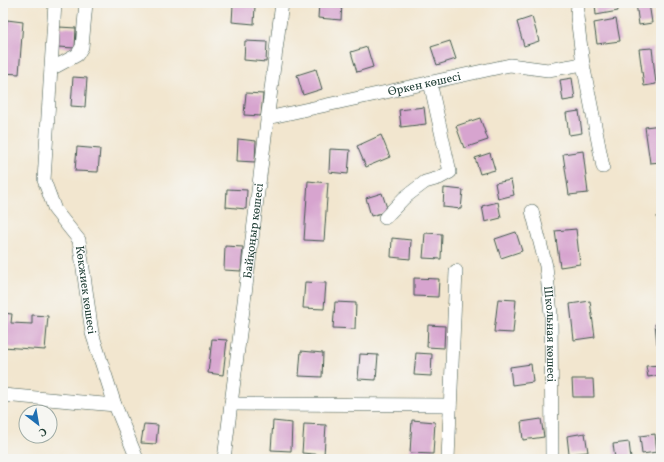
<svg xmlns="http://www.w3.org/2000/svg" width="664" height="462" font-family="Vollkorn,serif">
<rect width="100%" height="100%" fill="#f6f6f2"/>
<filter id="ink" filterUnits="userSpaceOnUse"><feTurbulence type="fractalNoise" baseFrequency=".025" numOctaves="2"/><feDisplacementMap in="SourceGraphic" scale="8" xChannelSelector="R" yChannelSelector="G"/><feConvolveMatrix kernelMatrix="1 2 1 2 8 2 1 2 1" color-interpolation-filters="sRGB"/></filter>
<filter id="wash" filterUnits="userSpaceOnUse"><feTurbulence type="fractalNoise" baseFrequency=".012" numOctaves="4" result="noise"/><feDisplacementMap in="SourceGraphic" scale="16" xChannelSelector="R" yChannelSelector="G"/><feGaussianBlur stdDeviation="0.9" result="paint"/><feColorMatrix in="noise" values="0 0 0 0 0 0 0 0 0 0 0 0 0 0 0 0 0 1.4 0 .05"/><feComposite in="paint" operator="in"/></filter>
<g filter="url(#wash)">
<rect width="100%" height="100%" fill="#f2e6cf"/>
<g id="blocks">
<!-- building -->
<g fill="#d7a4cf">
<path d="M319 3H342L341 20 318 18Z"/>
<path d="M595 3H617L618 11 596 15Z"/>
<path d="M636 3H649L652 23 639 25Z"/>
<path d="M233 5 255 6 254 24 232 22Z"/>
<path d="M532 17 539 41 524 46 517 22Z"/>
<path d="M616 19 620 41 597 44 594 23Z"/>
<path d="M7 20 23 22 19 74 3 73Z"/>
<path d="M59 27 76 28 75 48 57 47Z"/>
<path d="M245 41 267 42 266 62 244 60Z"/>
<path d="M450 41 456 59 437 65 431 47Z"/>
<path d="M367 47 373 67 357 72 351 52Z"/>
<path d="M652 48 656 84 644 86 639 49Z"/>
<path d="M316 69 322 89 303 95 297 75Z"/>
<path d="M73 77 87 78 85 107 71 106Z"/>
<path d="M572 78 575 99 563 101 560 80Z"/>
<path d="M246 93 263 94 261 116 244 115Z"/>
<path d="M424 107 426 124 401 127 399 110Z"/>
<path d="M579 111 582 133 569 135 566 113Z"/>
<path d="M480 118 488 140 464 148 456 126Z"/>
<path d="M661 125V162L650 163 645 127Z"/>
<path d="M381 135 390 157 366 167 357 146Z"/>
<path d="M238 139 256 141 255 162 237 161Z"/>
<path d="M77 147 100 149 98 172 75 171Z"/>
<path d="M330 149 350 150 348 174 329 172Z"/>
<path d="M583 151 588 193 569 195 563 154Z"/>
<path d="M490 153 495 170 480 174 475 158Z"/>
<path d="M511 180 514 195 498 199 495 183Z"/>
<path d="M308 181 328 183 324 241 304 240Z"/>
<path d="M444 188 463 190 461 209 443 207Z"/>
<path d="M227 189 247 190 246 209 226 207Z"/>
<path d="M382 193 388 211 371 216 366 198Z"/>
<path d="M498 202 501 218 485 222 482 206Z"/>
<path d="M657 216H661V240L660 241Z"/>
<path d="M576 229 580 264 560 267 555 231Z"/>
<path d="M516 232 522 251 501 258 495 239Z"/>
<path d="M425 233 442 234 441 259 423 258Z"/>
<path d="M392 238 411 240 410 259 391 257Z"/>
<path d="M225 246 243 247 241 271 224 270Z"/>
<path d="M414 278 439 279 438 297 414 296Z"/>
<path d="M305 282 326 283 324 309 303 308Z"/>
<path d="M498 299 516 300 513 333 494 332Z"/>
<path d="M590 301 595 337 574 340 570 304Z"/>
<path d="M335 302 356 303 355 329 333 328Z"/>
<path d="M3 313 12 314 11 323 32 324V315L48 316 45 350 3 347Z"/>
<path d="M661 323V343L657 344 655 324Z"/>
<path d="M428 325 445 326 444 348 427 347Z"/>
<path d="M212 339 227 340 223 375 208 373Z"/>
<path d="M301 351 323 353 322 377 299 376Z"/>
<path d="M416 353 432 354 431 376 414 375Z"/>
<path d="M360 354 378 355 376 380 358 379Z"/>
<path d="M531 364 533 382 512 385 510 367Z"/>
<path d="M661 365V375L648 377 646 366Z"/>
<path d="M572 379H593L594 397H573Z"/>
<path d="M541 419 544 437 523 440 521 422Z"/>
<path d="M412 420 435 422 433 454 410 453Z"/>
<path d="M273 421 292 423 291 451 271 450Z"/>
<path d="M144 424 158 425 156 444 141 443Z"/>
<path d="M304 424 326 425 324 455 302 453Z"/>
<path d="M585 433 588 452 569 454 567 436Z"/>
<path d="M655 434 657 452 642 454 640 436Z"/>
<path d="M629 442 631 459H615L613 444Z"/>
</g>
</g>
</g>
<g filter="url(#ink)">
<use href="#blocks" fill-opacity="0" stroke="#3f564b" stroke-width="1"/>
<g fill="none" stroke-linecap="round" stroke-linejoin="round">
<!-- minor casing -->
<g stroke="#3f564b" stroke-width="14">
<g id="minor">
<path id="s1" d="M55 3 44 180 55 210 79 240 92 333 115 405 137 459"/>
<path d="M578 3 577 17 583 64 603 167"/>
<path d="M51 69 77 55 82 47 86 3"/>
<path id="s2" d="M267 118 510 65 548 70 583 64"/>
<path id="s3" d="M532 211 546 266 551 314 552 459"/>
<path d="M385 218 404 198 425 182 439 178 450 172 430 82"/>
<path d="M3 395 115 405"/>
<path d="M231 404 450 405"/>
<path id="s4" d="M224 459 282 3"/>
<path d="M448 459 456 271"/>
</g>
</g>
<!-- minor -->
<use href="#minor" stroke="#fff" stroke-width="13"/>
</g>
</g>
<g text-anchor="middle" stroke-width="3" stroke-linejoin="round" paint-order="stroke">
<!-- street labels -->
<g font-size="12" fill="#1f3d34" stroke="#f6f6f2">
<text dy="4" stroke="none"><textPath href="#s2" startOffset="161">Өркен көшесі</textPath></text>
<text dy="4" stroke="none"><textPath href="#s4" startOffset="230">Байқоңыр көшесі</textPath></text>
<text dy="4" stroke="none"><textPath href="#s1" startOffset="298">Көкжиек көшесі</textPath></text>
<text dy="4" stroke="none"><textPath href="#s3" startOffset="125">Школьная көшесі</textPath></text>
</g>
</g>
<!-- margin -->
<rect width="664" height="462" fill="none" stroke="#f6f6f2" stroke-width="16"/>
<!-- north arrow -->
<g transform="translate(38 424) rotate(149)"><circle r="19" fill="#f6f6f2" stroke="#a0aca6"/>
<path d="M0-3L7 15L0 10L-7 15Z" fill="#1f6fb2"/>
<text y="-6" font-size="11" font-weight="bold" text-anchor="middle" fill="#1f3d34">С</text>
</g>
</svg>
